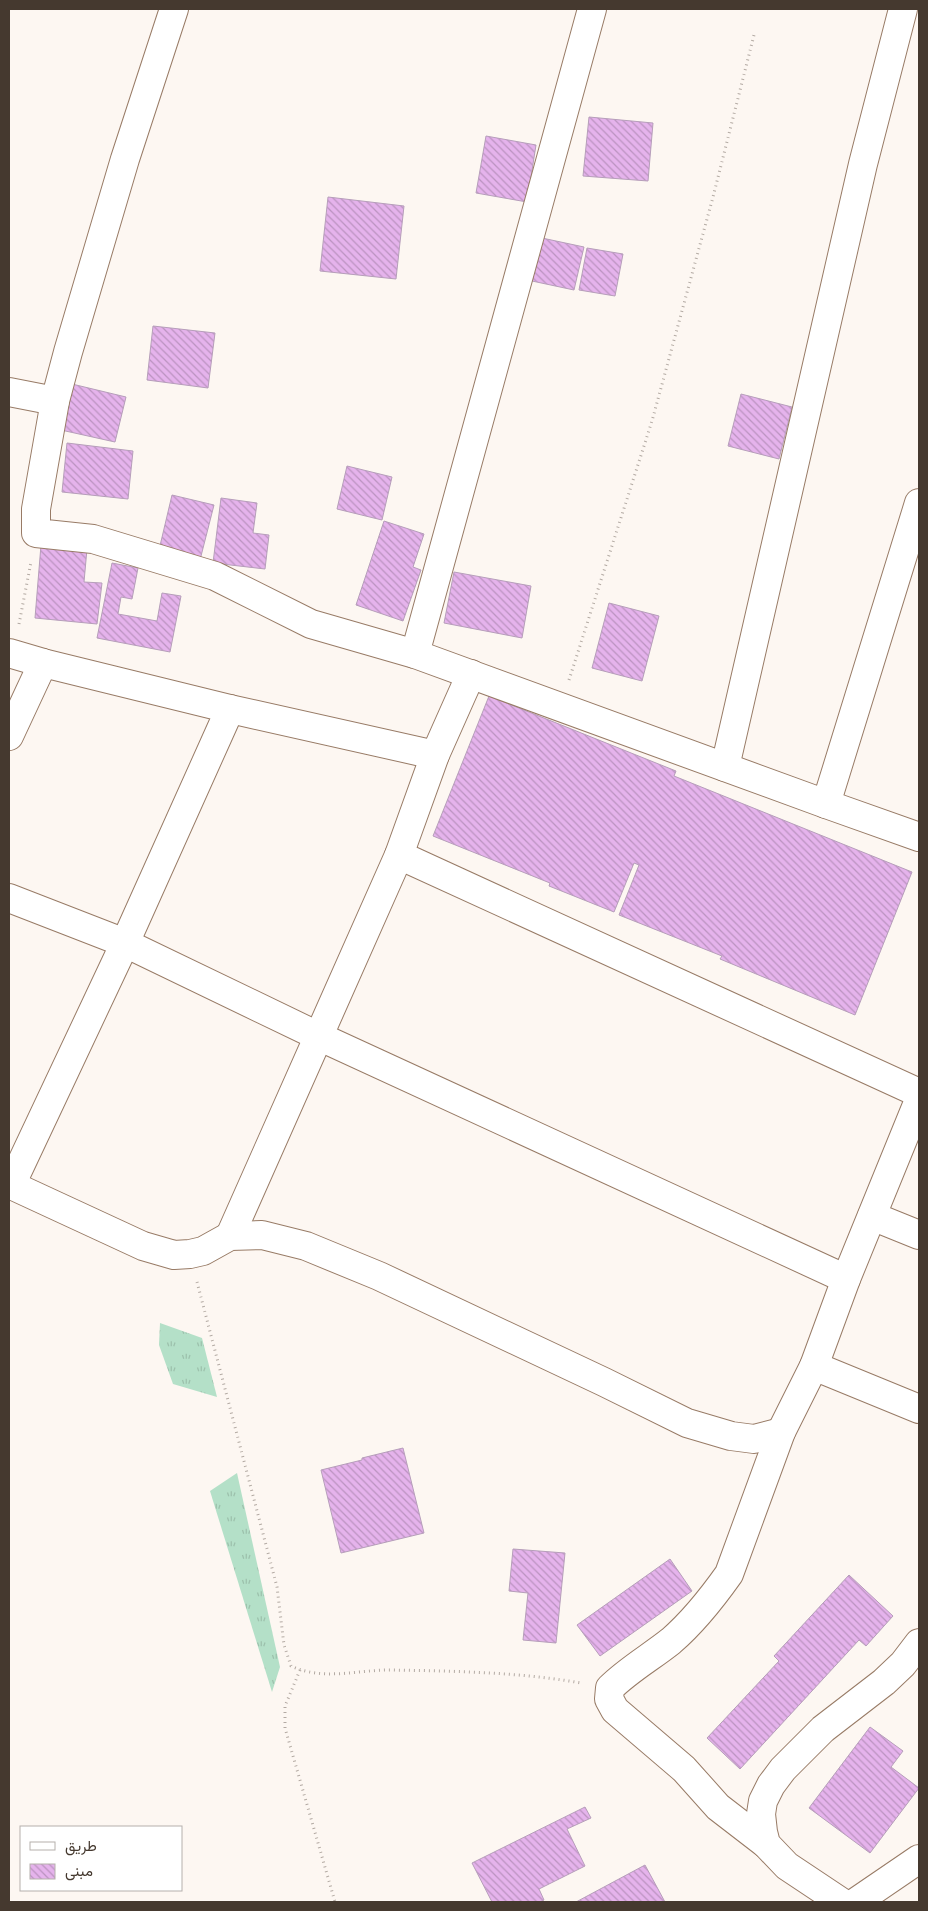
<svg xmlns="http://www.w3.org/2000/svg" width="928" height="1911" font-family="'Fira Sans',Vazirmatn,sans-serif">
<defs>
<pattern id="grass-tufts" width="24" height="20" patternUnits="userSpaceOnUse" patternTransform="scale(1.25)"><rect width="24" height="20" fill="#b4e0c8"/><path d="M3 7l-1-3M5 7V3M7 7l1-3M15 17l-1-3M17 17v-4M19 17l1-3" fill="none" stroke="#9cc1ac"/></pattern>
<pattern id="building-back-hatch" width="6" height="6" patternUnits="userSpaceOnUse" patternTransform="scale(1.25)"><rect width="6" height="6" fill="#e5b3ec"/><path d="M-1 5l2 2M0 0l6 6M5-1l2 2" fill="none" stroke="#bb93c0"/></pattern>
</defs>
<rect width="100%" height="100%" fill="#fdf7f2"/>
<!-- grass -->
<g fill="url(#grass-tufts)">
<path d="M160 1323 202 1338 217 1397 173 1384 159 1345Z"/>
<path d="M237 1473 280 1667 272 1692 210 1491Z"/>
</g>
<!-- building -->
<g fill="url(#building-back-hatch)" stroke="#b69eba">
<path d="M589 117 653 123 648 181 583 176Z"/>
<path d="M486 136 536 145 527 202 476 193Z"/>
<path d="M328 197 404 206 396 279 320 271Z"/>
<path d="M542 238 584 247 574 290 532 281Z"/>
<path d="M587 248 623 254 615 296 579 290Z"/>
<path d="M153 326 215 333 208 388 147 380Z"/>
<path d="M72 384 126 397 115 442 61 430Z"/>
<path d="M741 394 792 407 779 459 728 446Z"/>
<path d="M67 443 133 451 128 499 62 492Z"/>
<path d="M347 466 392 477 382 520 337 509Z"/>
<path d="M172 495 214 505 200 560 159 550Z"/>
<path d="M221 498 257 503 253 533 269 535 265 569 213 563Z"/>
<path d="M384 521 424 534 413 567 421 570 403 621 356 605Z"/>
<path d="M41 545 87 549 84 582 102 583 97 624 35 618Z"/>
<path d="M112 563 138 568 132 599 121 597 118 614 157 621 162 593 181 596 170 652 97 638Z"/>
<path d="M454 572 531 586 522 638 444 623Z"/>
<path d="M609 603 659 616 642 681 592 668Z"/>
<path d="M489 696 676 771 674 776 912 872 855 1015 720 959 722 956 619 915 639 865 634 863 614 912 549 886 550 883 433 836Z"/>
<path d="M403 1448 424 1533 341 1553 321 1470 362 1460V1458Z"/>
<path d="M513 1549 565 1553 556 1643 523 1640 528 1593 509 1591Z"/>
<path d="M670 1559 692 1591 600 1656 577 1625Z"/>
<path d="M849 1575 893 1616 866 1646 859 1640 740 1769 707 1738 779 1661 774 1656Z"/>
<path d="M870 1727 903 1751 891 1767 919 1788 870 1853 809 1808Z"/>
<path d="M585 1807 591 1818 567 1829 585 1866 539 1889 544 1900 540 1902H492L472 1863Z"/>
<path d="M645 1865 665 1902H576Z"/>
</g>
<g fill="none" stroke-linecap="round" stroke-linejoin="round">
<!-- minor casing -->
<g stroke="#987b66" stroke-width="30">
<g id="minor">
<path d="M174 9 125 159 68 352 55 401 36 509V533L93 539 215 576 311 624 415 654 826 804 919 837"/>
<path d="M9 392 55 401"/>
<path d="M9 653 43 663 230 709 435 755"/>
<path d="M415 654 592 9"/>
<path d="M9 736 43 663"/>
<path d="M725 767 863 164 903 9"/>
<path d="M826 804 919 503"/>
<path d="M399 855 919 1093"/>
<path d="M9 898 125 943 318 1036 846 1279"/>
<path d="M9 1184 143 1246 174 1255 190 1254 203 1251 230 1236 262 1235 306 1246 379 1276 604 1382 687 1423 731 1436 754 1439 781 1432"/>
<path d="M11 1185 125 943 230 709"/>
<path d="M872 1216 919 1235"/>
<path d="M230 1236 399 855 435 755 471 674"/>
<path d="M814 1366 919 1409"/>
<path d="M766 1844 718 1807 684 1769 615 1710 609 1699 610 1688C628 1670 651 1657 671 1641 693 1622 712 1598 729 1574L781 1432 814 1366 846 1279 919 1100"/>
<path d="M841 1902 787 1866 766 1844 763 1832 761 1814 763 1801 771 1785 783 1769 823 1729 884 1682 903 1664 919 1643"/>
<path d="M856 1902 919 1859"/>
</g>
</g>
<!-- path -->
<g stroke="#b3aaa3" stroke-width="3" stroke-dasharray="1 4" stroke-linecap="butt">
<path d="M19 624 31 562"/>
<path d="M569 680 652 421 713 197 754 35"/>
<path d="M197 1282 277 1587 284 1645 291 1666C323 1681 357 1670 390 1670 454 1671 518 1672 581 1683"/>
<path d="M300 1670 285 1706V1728L335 1902"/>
</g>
<!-- minor -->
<use href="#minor" stroke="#fff" stroke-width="28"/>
</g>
<!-- border -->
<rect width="928" height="1911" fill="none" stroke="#45392f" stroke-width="20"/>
<!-- legend -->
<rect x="20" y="1826" width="162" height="65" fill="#ffffff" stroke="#b5b0ac"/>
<rect x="30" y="1842" width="25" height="8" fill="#ffffff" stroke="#b5b0ac"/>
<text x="65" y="1851" font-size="15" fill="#45392f">طريق</text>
<rect x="30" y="1864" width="25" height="15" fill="url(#building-back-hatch)" stroke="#b5b0ac"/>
<text x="65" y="1876" font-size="15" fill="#45392f">مبنى</text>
</svg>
